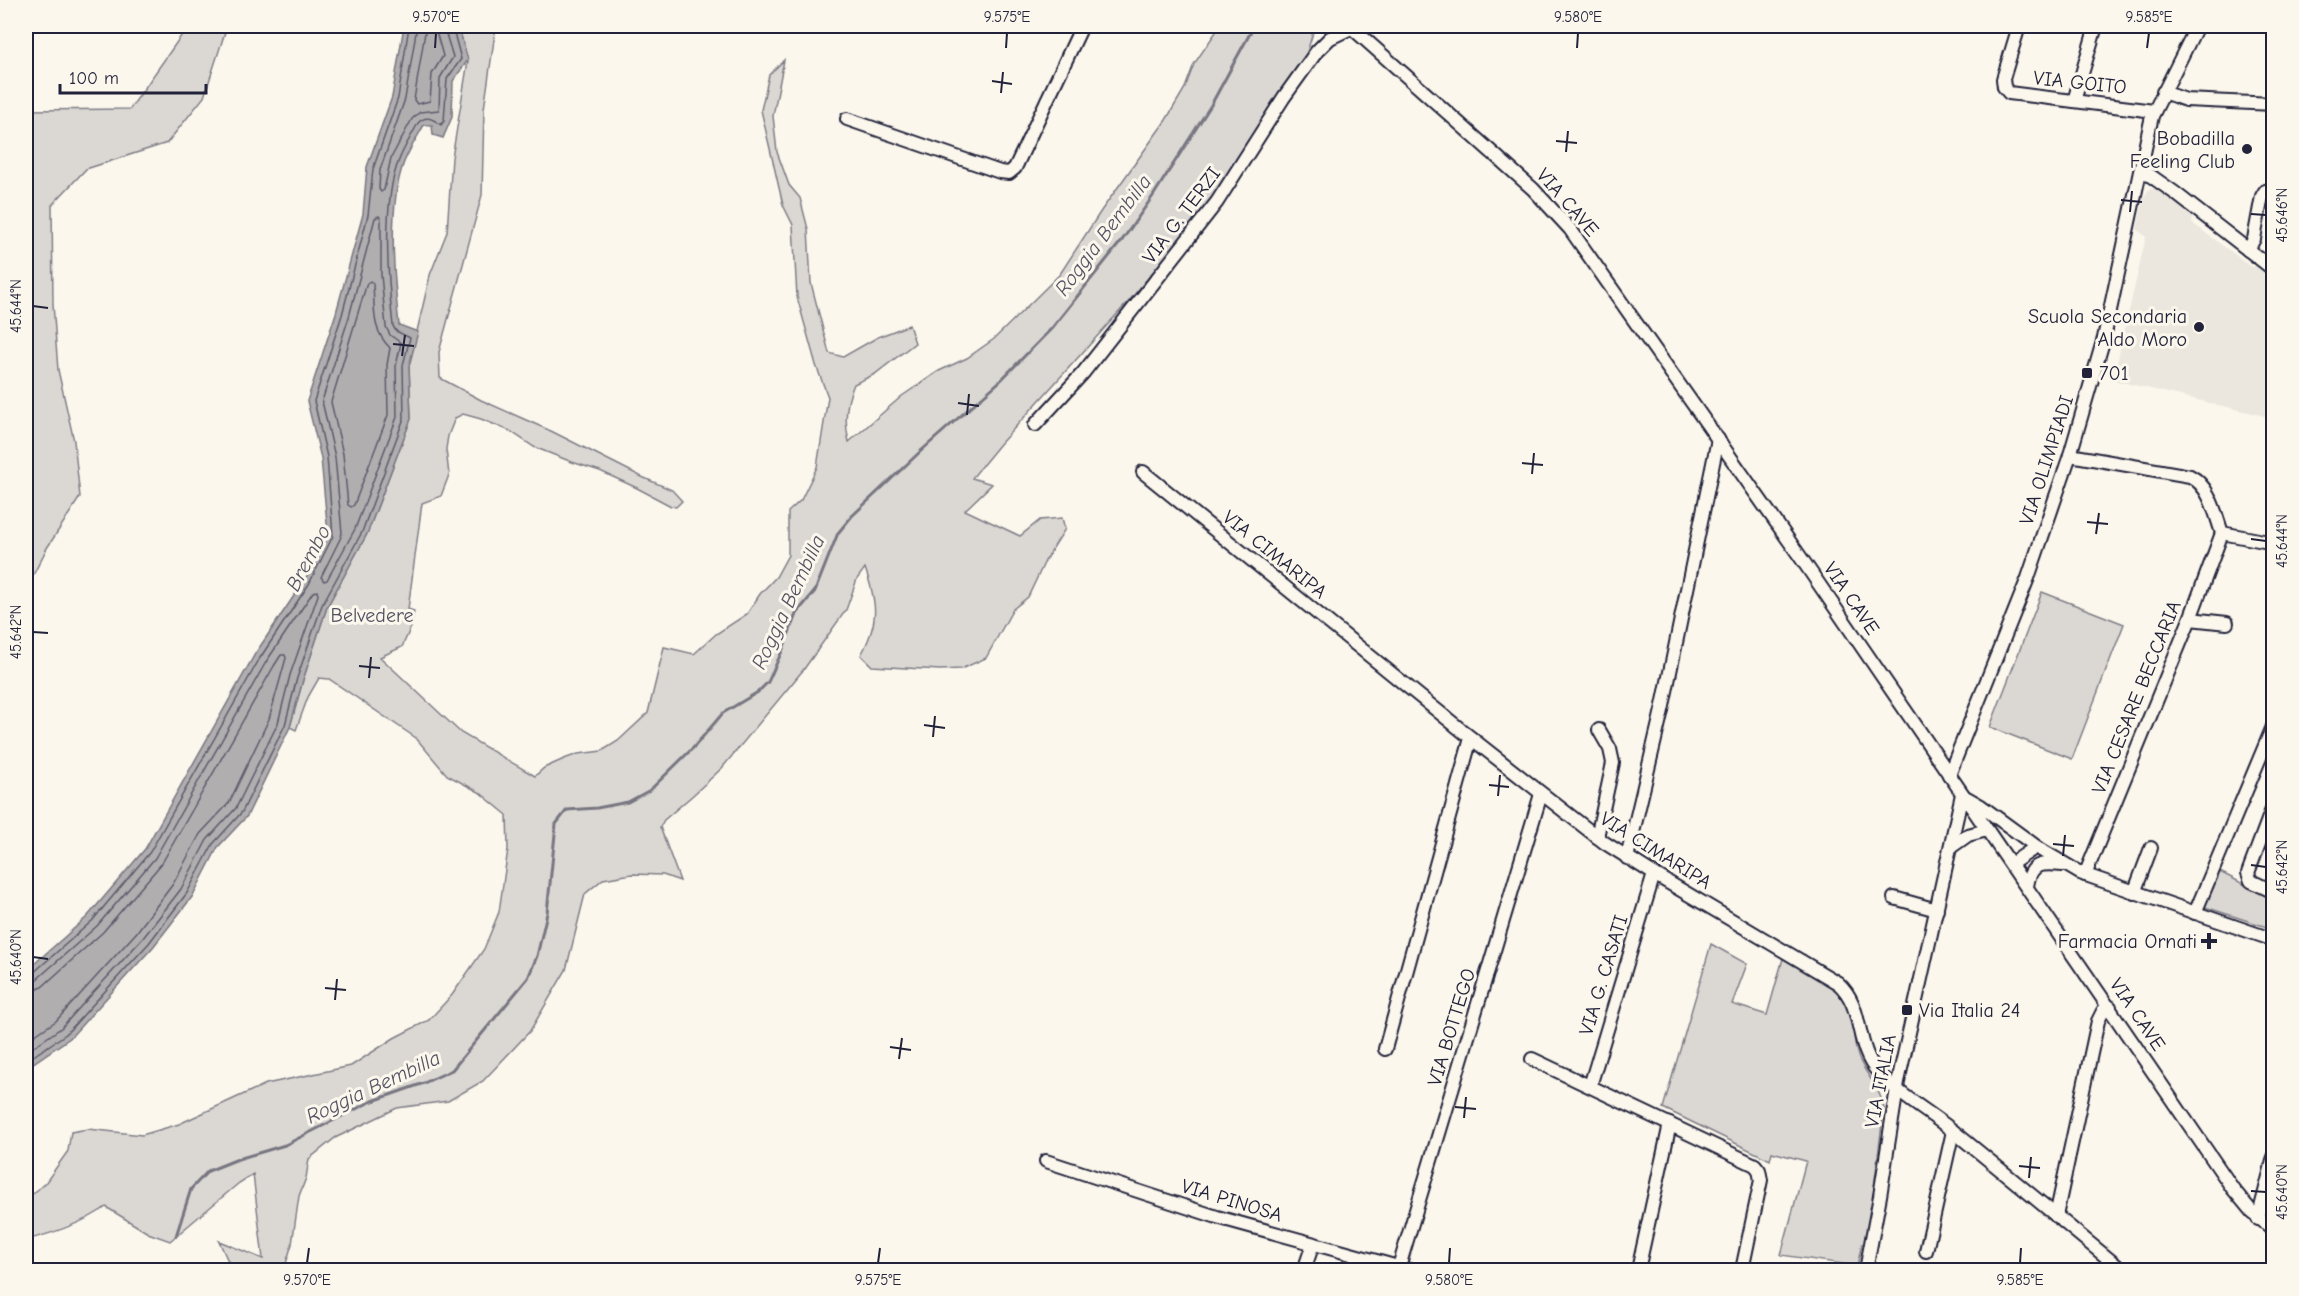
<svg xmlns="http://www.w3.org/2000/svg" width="2299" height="1296" font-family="'Comic Neue',sans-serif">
<rect width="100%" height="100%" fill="#fbf7ec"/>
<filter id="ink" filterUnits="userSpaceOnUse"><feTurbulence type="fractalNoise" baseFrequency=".0167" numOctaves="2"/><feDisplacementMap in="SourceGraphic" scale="12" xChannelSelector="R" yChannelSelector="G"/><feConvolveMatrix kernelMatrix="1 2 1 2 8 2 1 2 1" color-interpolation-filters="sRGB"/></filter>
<g filter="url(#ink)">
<!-- built -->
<path fill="#ebe7df" d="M2149 189H2159L2193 213 2192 223 2252 267 2261 264 2273 273V418L2113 380 2146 237 2137 229 2144 197Z"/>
<!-- green -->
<g fill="#dbd8d3" stroke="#7e7d87" stroke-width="1.5">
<path d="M188 26H227L204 97 167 143 86 169 52 205 53 304 58 370 74 441 80 497 47 548 26 589V110L130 109Z"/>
<path d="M462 26H496L484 109 482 195 439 352 440 378 481 400 553 432 642 477 672 490 682 501 676 507 671 506 637 488 600 471 572 462 534 447 510 431 481 419 463 414 455 418 448 436 446 449 449 475 441 496 422 503 408 609 414 611 411 627 402 647 380 657 461 733 535 776 544 768 564 759 578 754 602 751 618 741 648 713 664 647 694 654 716 634 747 614 760 594 776 577 788 555V512L801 500 817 467 828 397 816 365 797 297 793 225 783 205 761 110 769 75 784 60 773 116 777 152 789 185 800 198 808 229 811 283 829 353 843 357 878 337 909 325 915 343 875 374 854 384C846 402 844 422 849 442L902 396 939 371 967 358 994 339 1060 274 1101 211 1166 120 1185 88 1194 64 1220 26H1315L1304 62 1215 197 1129 301 1000 444 972 478 992 484 965 510 1020 536 1040 520 1062 518 1065 529 1046 559 1028 597 1013 609 986 658 961 669 940 670 872 666 861 655C880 620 877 603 865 568L857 579 846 610 804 669 722 768 693 795 664 820 660 827 680 881 663 875 632 874 603 879 585 894 566 970 530 1031 483 1081 448 1101 397 1108 335 1138 309 1159 306 1178 299 1196 292 1244 284 1270H232L219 1241 263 1259 253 1174 239 1183 170 1241 148 1233 106 1207C82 1224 54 1233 26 1240V1200L46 1182 68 1151 71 1132 88 1129 142 1135 179 1124 266 1084 351 1066 394 1038 429 1020 452 995 484 949 499 912 508 849 507 815 479 792 447 775 416 738 329 679 319 678 308 697 296 730 290 727 303 680 327 607 367 534 411 419 409 366 430 275 447 232 452 158 468 61 460 32Z"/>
<path d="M2042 592 2124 624 2072 759 1990 727Z"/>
<path d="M2216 870 2273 899V929L2202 906Z"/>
<path d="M1711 944 1747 964 1732 1004 1767 1015 1784 955C1806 968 1839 979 1848 1005 1855 1022 1852 1042 1859 1059 1867 1076 1881 1090 1884 1108L1867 1244H1862L1857 1266 1781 1255 1806 1161 1772 1152 1770 1160 1663 1108Z"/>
</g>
<!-- water -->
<path fill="#b1aeb0" stroke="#787681" stroke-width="1.5" d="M404 26H462L460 32 468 60 453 81 452 117 443 138 433 135 432 125H424C417 137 409 150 404 162 387 207 394 279 399 325L418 332 409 366 411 419 367 534 327 607 303 680 290 727 247 816 218 847 192 897 153 947 70 1038 26 1068V971L87 917 145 849 255 654 304 581 328 534 321 458 307 401 336 313 363 214 367 167 392 97Z"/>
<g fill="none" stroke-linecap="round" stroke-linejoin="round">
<!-- shore -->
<g stroke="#5b5a6a" stroke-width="1.5">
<path d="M417 26 405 99 380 170 379 189 381 192 384 190 391 158 412 119 420 112 439 110 440 78 453 57 446 34 447 26"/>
<path d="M426 26 414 100 417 104 430 101 432 74 443 56 437 35 438 26"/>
<path d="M379 216 381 219V275L386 327 390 335 401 343 396 366 397 417 355 529 327 580 324 581 321 577 340 539 342 533 335 457 322 401 349 317 375 218Z"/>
<path d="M370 281 373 284C375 310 371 329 390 348L387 365 388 415 354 505 351 507 348 505 343 454 331 402 367 283Z"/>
<path d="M26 975 32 974 92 921 150 852 260 658 309 584 333 536 327 457 314 401 342 315 368 215 373 169 398 98 409 26"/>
<path d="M26 983 36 980 97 926 155 858 266 662 313 592 317 591 318 595 290 675 278 723 236 808 207 840 181 889 143 938 61 1028 26 1052"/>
<path d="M26 992 34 991 42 987 103 932 162 863 274 666 281 655H285L286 658 269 719 229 803 200 834 173 884 136 933 56 1021 26 1041"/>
<path d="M26 1061 66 1034 149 943 187 893 213 844 242 812 285 725 297 678 322 605 362 532 404 418 403 365 410 338 396 331 393 326C388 281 382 201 399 160 404 147 412 135 418 123 427 114 434 120 441 125L444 121 447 79 461 59 454 33 455 26"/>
</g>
<!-- stream -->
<path stroke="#787681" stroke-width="3" d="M176 1236 191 1189 208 1171 238 1159 285 1145 370 1102 424 1083 452 1070 528 978 537 956 547 913 556 824 567 810 597 808 628 802 650 790 694 747 723 713 758 692 768 682 783 649 796 614 815 591 838 533 852 516 922 450 999 382 1052 328 1123 239 1153 196 1211 105 1254 26"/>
<!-- minor casing -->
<g stroke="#22223b" stroke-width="16">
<g id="minor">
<path d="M1350 26 1533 189 1570 229 1799 555 2233 1189 2252 1212 2274 1230"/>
<path d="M2019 26 2003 79 2004 87 2009 93 2154 111"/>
<path d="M2163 92 2186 100 2274 104"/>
<path d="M2074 101 2096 26"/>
<path d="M847 119 1000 172 1009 173 1015 168 1082 26"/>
<path d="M2141 169 2175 193 2274 270"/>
<path d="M2248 250 2254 239 2262 196 2265 191 2274 189"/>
<path d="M1035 425 1083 373 1217 202 1284 97 1317 51 1330 38 1353 27"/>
<path d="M2070 455 2190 476C2210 486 2215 513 2222 533L2274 543"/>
<path d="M1143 472 1471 738 1605 843 1654 874 1838 983C1865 1007 1854 1046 1878 1072 1899 1095 1929 1112 1953 1131 2010 1177 2066 1224 2122 1270"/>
<path d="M2190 619 2227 623"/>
<path d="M1949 775 2028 578 2070 455 2104 338 2152 116 2197 26"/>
<path d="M1967 798 1981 806 2041 850 2080 873 2274 940"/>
<path d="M2274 804 2248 873 2251 881 2274 892"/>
<path d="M1597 837 1613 763 1610 749 1599 730"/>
<path d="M1951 847 1968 835 1987 830"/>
<path d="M1627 858 1663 706 1718 439"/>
<path d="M2011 864 2036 847"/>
<path d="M2085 875 2190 619 2222 533"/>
<path d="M2027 886C2031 862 2041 863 2063 865"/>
<path d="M2134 893 2151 848"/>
<path d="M1894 898 1937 910"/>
<path d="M2195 913 2274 724"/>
<path d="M1385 1049 1471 738"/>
<path d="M1532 1059 1755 1165 1759 1170 1761 1180 1742 1270"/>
<path d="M1590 1086 1654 874"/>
<path d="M1046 1161 1217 1217 1409 1270"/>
<path d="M2056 1216 2098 1021 2103 1011 2110 1007"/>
<path d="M2258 1219 2274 1157"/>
<path d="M1926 1251 1953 1131"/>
<path d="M1304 1270 1313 1244"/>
<path d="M1398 1270 1541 794"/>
<path d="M1638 1270 1670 1124"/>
<path d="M1866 1270 1880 1196 1898 1082 1962 794"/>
</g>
</g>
<!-- minor -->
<use href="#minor" stroke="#fbf7ec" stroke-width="12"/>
</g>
</g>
<!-- ticks -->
<path fill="none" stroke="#22223b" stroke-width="2" d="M435 48 436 33M1006 48 1007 33M1577 48 1578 33M2147 48 2149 33M992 81 1012 84M1001 93 1003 72M1556 141 1577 143M1566 152 1568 131M2121 200 2142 202M2130 212 2132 191M2251 214 2266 215M33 306 48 308M393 344 414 346M402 356 405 335M958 403 979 406M967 415 969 394M1522 463 1543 465M1532 474 1534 453M2087 522 2108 524M2096 534 2099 513M2251 539 2266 541M33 632 48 633M359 666 380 668M369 678 371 657M924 725 945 728M933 737 935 716M1489 785 1509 787M1498 796 1500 775M2053 844 2074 846M2063 856 2065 835M2251 865 2266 867M33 957 48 959M325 988 346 990M335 1000 337 979M890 1047 911 1050M899 1059 902 1038M1455 1107 1476 1109M1464 1118 1466 1097M2019 1166 2040 1168M2029 1178 2031 1157M2251 1191 2266 1192M307 1263 309 1248M878 1263 880 1248M1449 1263 1450 1248M2020 1263 2021 1248"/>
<!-- markers -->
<g fill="#22223b" stroke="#fbf7ec" stroke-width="2">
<circle cx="2247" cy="149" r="6"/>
<circle cx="2199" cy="327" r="6"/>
<rect x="2081" y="367" width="12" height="12" rx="3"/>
<path d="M2206 932h6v6h6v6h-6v6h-6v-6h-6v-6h6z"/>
<rect x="1901" y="1004" width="12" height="12" rx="3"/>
</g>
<g text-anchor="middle" stroke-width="6" stroke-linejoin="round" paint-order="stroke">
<!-- street labels -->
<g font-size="20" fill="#22223b" stroke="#fbf7ec">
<text transform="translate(2080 82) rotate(6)" y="7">VIA GOITO</text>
<text transform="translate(1568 202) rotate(49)" y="7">VIA CAVE</text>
<text transform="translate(1181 215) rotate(-53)" y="7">VIA G. TERZI</text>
<text transform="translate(2046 460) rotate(-72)" y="7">VIA OLIMPIADI</text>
<text transform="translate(1275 554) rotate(39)" y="7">VIA CIMARIPA</text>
<text transform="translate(1852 598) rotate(56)" y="7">VIA CAVE</text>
<text transform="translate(2136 697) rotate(-68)" y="7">VIA CESARE BECCARIA</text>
<text transform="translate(1656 850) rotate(32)" y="7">VIA CIMARIPA</text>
<text transform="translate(1603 975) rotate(-73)" y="7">VIA G. CASATI</text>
<text transform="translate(2138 1014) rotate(56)" y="7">VIA CAVE</text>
<text transform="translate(1451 1027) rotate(-73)" y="7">VIA BOTTEGO</text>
<text transform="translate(1880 1081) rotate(-79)" y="7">VIA ITALIA</text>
<text transform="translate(1232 1200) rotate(17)" y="7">VIA PINOSA</text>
</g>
<!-- poi labels -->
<g font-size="20" fill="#22223b" stroke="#fbf7ec" text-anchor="end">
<text x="2235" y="145">Bobadilla<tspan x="2235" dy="23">Feeling Club</tspan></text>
<text x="2187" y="323">Scuola Secondaria<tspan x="2187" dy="23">Aldo Moro</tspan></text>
<text x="2099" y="380" text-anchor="start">701</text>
<text x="2197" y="948">Farmacia Ornati</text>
<text x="1919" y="1017" text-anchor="start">Via Italia 24</text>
</g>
<!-- park labels -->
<g font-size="20" fill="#505061" stroke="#fbf7ec">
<text x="372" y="622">Belvedere</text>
</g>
<!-- water labels -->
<g font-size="21" font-style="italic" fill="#545364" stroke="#fbf7ec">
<text transform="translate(1103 235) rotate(-53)" y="7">Roggia Bembilla</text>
<text transform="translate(308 558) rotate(-62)" y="7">Brembo</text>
<text transform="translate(788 602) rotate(-65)" y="7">Roggia Bembilla</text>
<text transform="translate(373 1087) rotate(-25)" y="7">Roggia Bembilla</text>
</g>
</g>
<!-- margin -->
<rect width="2299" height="1296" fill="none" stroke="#fbf7ec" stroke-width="66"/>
<!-- scale -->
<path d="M60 84v9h146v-9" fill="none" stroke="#22223b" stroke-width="3"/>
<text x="69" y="84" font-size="18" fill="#22223b" stroke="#fbf7ec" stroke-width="4.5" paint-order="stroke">100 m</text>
<rect x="33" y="33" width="2233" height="1230" fill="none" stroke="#22223b" stroke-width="2"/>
<g font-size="15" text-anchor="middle" fill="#22223b">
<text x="436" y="22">9.570°E</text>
<text x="1007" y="22">9.575°E</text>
<text x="1578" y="22">9.580°E</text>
<text x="2149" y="22">9.585°E</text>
<text transform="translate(2282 215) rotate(-90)" y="5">45.646°N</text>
<text transform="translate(16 306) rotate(-90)" y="5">45.644°N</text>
<text transform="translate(2282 541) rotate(-90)" y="5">45.644°N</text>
<text transform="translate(16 632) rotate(-90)" y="5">45.642°N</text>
<text transform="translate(2282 867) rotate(-90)" y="5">45.642°N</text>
<text transform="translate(16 957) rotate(-90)" y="5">45.640°N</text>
<text transform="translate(2282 1192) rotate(-90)" y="5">45.640°N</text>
<text x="307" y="1285">9.570°E</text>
<text x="878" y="1285">9.575°E</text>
<text x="1449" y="1285">9.580°E</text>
<text x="2020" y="1285">9.585°E</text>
</g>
</svg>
